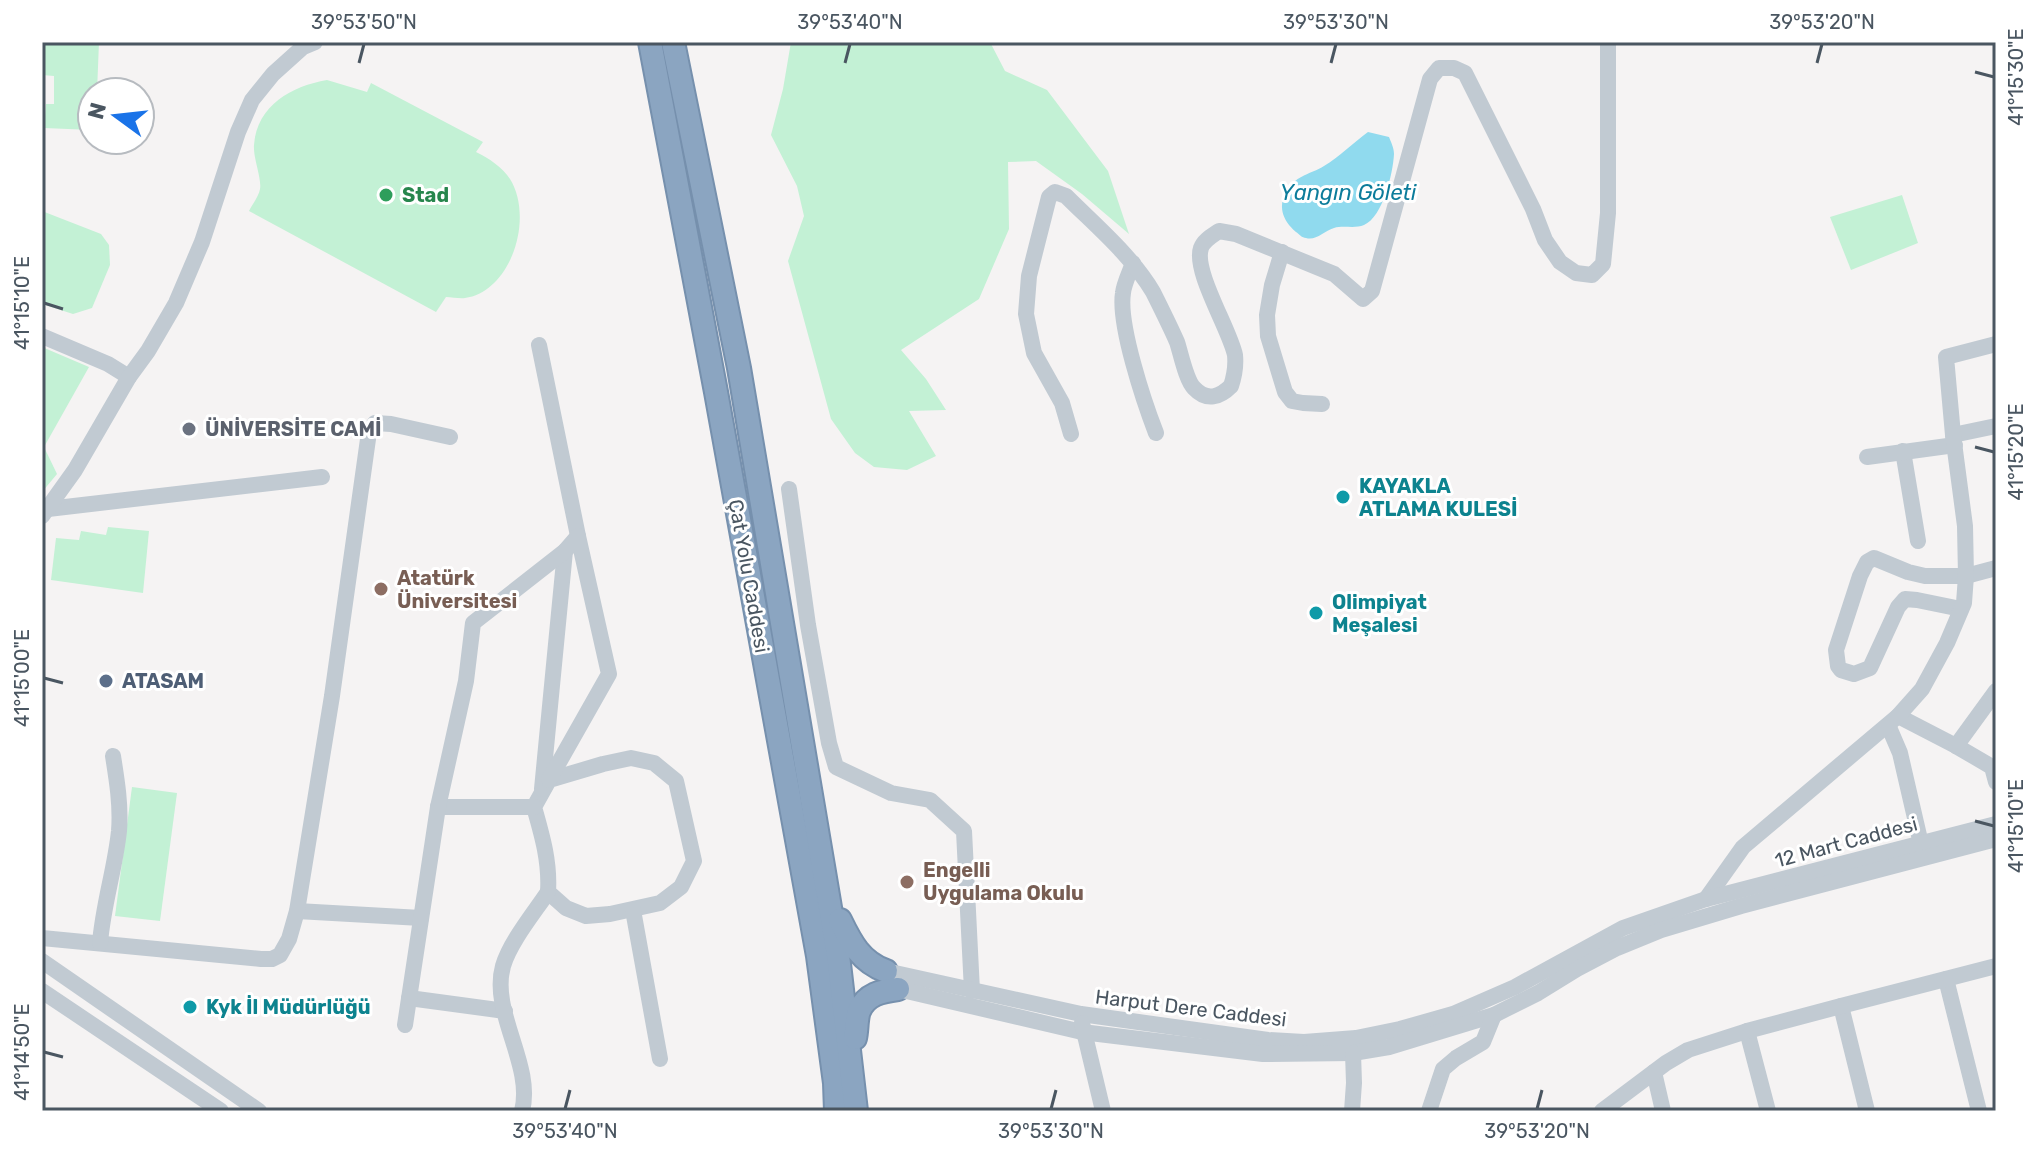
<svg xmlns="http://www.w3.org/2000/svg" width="2038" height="1153" font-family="Rubik,sans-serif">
<rect width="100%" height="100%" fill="#f5f3f3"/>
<!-- green -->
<g fill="#c3f1d5">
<path d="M42 42H99L97 92H92V130L44 128 46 104H54V76L42 75Z"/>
<path d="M791 42H990L1005 71 1047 90 1108 171 1129 234 1082 194 1036 161 1008 162 1009 229 979 299 901 350 926 379 946 410 909 411 936 456 907 470 874 467 855 453 831 419 788 261 804 216 797 186 771 135 783 89Z"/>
<path d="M327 80 367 92 371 83 483 142 476 152C489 158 503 168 510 179 534 217 512 291 465 298 460 299 452 297 446 297L436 312 249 211C252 205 259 196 260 189 262 179 253 158 254 145 257 105 292 86 327 80Z"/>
<path d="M1902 195 1918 243 1851 270 1830 217Z"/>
<path d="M42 211 101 234 109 245 110 265 92 308 73 314 42 304Z"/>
<path d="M42 347 89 367 44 447 57 474 42 492Z"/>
<path d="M108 527 149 531 143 593 51 580 56 538 79 540 81 531 106 535Z"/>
<path d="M132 787 177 793 160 921 115 916Z"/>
</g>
<!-- water -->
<path fill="#90daee" d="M1368 132 1389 137C1391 142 1394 148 1394 154 1393 173 1383 217 1364 225 1355 229 1343 225 1334 228 1324 231 1316 241 1306 238 1302 238 1299 234 1296 232 1282 220 1277 205 1288 189 1297 175 1311 174 1324 166 1339 157 1353 143 1368 132Z"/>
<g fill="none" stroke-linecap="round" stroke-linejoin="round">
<!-- highway casing -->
<g stroke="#7690ad" stroke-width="26">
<g id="highway">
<path d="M650 42 716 392 818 956 835 1083 836 1111"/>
<path d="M673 42 739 368 838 955 856 1111"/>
<path d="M840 920C851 943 861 962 886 971"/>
<path d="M855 1038C857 1030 856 1019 859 1011 866 994 882 991 898 989"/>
</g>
</g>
<!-- minor -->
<g stroke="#c1cad2" stroke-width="16">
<path d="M1282 252 1272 285 1267 315 1268 336 1285 392 1292 401 1303 403 1322 404"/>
<path d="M1133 263C1130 272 1124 283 1123 293 1118 324 1144 402 1156 433"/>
<path d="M42 336 108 364 129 377"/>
<path d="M539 345 578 536"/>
<path d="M1071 434 1062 403 1034 353 1026 314 1029 276 1049 197 1055 192 1066 196C1096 226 1131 255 1153 292 1161 308 1170 326 1177 342 1181 354 1186 380 1194 388 1207 402 1220 397 1231 386 1234 377 1236 365 1235 355 1230 330 1193 271 1201 248 1204 240 1212 236 1219 231L1236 234 1334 274 1363 299 1372 291 1430 79 1439 68H1454L1465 73 1533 209 1545 240 1560 262 1576 273 1592 275 1603 264 1608 213V42"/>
<path d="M1953 435 1996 426"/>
<path d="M1903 451 1918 541"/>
<path d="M1867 457 1955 445"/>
<path d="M789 489 808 625 829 743 836 767 891 793 930 800 964 831 972 991"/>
<path d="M48 509 322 477"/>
<path d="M42 516 75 470 129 377 148 351 176 303 202 242 238 132 252 100 273 74 303 47 315 42"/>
<path d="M1961 609 1917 600 1905 599 1898 607 1870 668 1854 674 1841 670 1838 666 1836 650 1860 576 1867 562 1874 558 1908 572 1925 576H1966L1996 568"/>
<path d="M1898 716 1956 746 1992 767 1996 782"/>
<path d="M1888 725 1900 753 1921 844"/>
<path d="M1956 746 1996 691"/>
<path d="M631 758 654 763 676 781 694 861 681 887 660 903 610 914 586 916 566 908 548 892C550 862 542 835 534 807L549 780 603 764Z"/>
<path d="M542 789 565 551"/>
<path d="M438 807H534"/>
<path d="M1706 899 1743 847 1898 716 1922 689 1947 643 1964 603 1966 576 1965 526 1953 435 1946 357 1996 344"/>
<path d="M633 910 660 1059"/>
<path d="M297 911 421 918"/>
<path d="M42 938 261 959H272L280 955 289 939 297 911 332 696 369 432 375 423 391 424 450 437"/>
<path d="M100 943C103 905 115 869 119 831 121 806 117 781 113 756"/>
<path d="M42 961 259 1111"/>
<path d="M886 971 1081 1014 1268 1040 1304 1042 1356 1038 1400 1029 1453 1014 1515 987 1623 928 1706 899 1996 824"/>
<path d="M1946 979 1979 1111"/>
<path d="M898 989 1082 1032 1263 1054 1353 1053 1389 1047 1494 1015 1538 993 1577 969 1617 948 1661 930 1741 906 1996 839"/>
<path d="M42 991 221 1111"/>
<path d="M409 998 505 1011"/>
<path d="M1841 1006 1867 1111"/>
<path d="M1082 1023 1103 1111"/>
<path d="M405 1025 438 807 466 681 473 623 565 551 578 536 609 674 549 780"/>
<path d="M1747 1031 1768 1111"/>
<path d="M1654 1072 1663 1111"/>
<path d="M522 1111C534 1065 490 1012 503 966 510 942 534 913 548 892"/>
<path d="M1352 1111 1354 1083 1353 1053"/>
<path d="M1429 1111 1443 1069 1456 1058 1483 1042 1494 1015"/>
<path d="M1602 1111 1666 1063 1688 1050 1747 1031 1841 1006 1996 966"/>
</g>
<!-- highway -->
<use href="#highway" stroke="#8ba5c1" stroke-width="22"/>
</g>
<!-- ticks -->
<path fill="none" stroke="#4a5661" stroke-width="3" d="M359 63 364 44M845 63 850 44M1331 63 1336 44M1817 63 1822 44M1975 72 1994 77M44 303 63 309M1975 447 1994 452M44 678 63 683M1975 821 1994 826M44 1052 63 1057M565 1109 570 1090M1051 1109 1056 1090M1537 1109 1542 1090"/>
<!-- markers -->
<circle fill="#2e9e5b" stroke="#fff" stroke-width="3" cx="386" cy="195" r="8"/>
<circle fill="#6b7280" stroke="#fff" stroke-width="3" cx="189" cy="429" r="8"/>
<g fill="#0f9aa8" stroke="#fff" stroke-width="3">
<circle cx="1343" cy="497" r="8"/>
<circle cx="1316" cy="613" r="8"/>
<circle cx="190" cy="1007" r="8"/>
</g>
<g fill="#8d6e63" stroke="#fff" stroke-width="3">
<circle cx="381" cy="589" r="8"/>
<circle cx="907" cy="882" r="8"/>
</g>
<circle fill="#5c6f8a" stroke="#fff" stroke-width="3" cx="106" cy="681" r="8"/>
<g text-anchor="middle" stroke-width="6" stroke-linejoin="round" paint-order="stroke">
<!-- leisure labels -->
<g font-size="20" font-weight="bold" fill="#27864d" stroke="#fff" text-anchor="start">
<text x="402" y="202">Stad</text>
</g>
<!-- worship labels -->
<g font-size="20" font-weight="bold" fill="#5b616d" stroke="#fff" text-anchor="start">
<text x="205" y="436">ÜNİVERSİTE CAMİ</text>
</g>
<!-- culture labels -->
<g font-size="20" font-weight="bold" fill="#0d838f" stroke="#fff" text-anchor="start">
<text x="1359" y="493">KAYAKLA<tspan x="1359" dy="23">ATLAMA KULESİ</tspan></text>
<text x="1332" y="609">Olimpiyat<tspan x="1332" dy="23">Meşalesi</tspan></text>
<text x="206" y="1014">Kyk İl Müdürlüğü</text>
</g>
<!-- street labels -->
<g font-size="20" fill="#4a5661" stroke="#fff">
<text transform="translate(749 576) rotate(80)" y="7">Çat Yolu Caddesi</text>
<text transform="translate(1846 842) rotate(-15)" y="7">12 Mart Caddesi</text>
<text transform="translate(1191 1008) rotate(7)" y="7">Harput Dere Caddesi</text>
</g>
<!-- education labels -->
<g font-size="20" font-weight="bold" fill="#785e54" stroke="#fff" text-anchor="start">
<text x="397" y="585">Atatürk<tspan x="397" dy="23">Üniversitesi</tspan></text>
<text x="923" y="877">Engelli<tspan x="923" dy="23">Uygulama Okulu</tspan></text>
</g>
<!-- service labels -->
<g font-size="20" font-weight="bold" fill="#4e5e75" stroke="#fff" text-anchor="start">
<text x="122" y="688">ATASAM</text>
</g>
<!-- water labels -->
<g font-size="22" font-style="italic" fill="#0c7c9b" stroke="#fff">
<text x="1348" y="200">Yangın Göleti</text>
</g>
</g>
<!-- border -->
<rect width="2038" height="1153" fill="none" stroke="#ffffff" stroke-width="88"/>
<!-- north arrow -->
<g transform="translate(116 116) rotate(285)"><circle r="38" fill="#ffffff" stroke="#b7bbc0" stroke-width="2"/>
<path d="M0-6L14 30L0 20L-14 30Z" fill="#1a73e8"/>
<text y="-12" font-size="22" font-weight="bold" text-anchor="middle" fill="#4a5661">N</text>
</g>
<rect x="44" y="44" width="1950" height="1065" fill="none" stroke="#4a5661" stroke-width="3"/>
<g font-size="20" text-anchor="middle" fill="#4a5661">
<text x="364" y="29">39°53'50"N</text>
<text x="850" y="29">39°53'40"N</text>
<text x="1336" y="29">39°53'30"N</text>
<text x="1822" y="29">39°53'20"N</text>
<text transform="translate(2016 77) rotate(-90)" y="7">41°15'30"E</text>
<text transform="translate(22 303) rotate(-90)" y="7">41°15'10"E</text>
<text transform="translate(2016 452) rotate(-90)" y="7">41°15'20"E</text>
<text transform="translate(22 678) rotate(-90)" y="7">41°15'00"E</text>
<text transform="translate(2016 826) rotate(-90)" y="7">41°15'10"E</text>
<text transform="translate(22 1052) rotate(-90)" y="7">41°14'50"E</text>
<text x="565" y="1138">39°53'40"N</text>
<text x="1051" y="1138">39°53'30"N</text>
<text x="1537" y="1138">39°53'20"N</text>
</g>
</svg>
